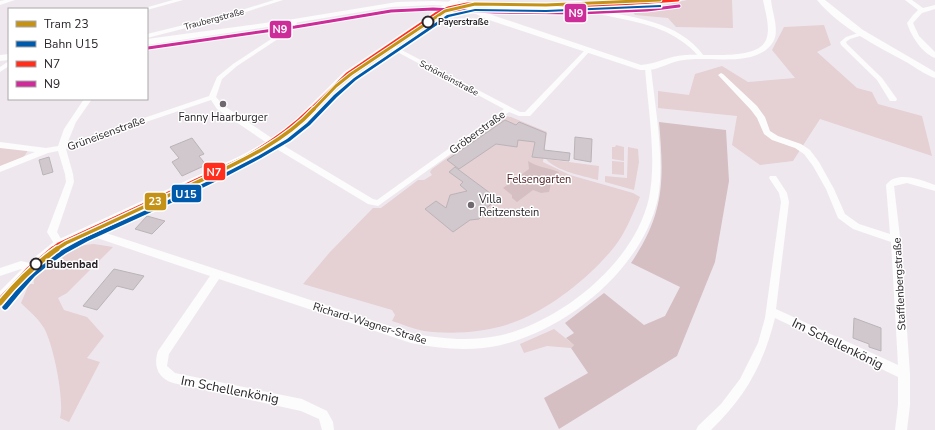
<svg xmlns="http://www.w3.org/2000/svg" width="935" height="430" font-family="'Nunito Sans',sans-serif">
<rect width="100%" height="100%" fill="#eee8ee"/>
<!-- green -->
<g fill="#e5d0d3">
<path d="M687 0H732L733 28 676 27 668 18 635 15 630 7 665 5Z"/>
<path d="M824 25 831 45 817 52 857 88 872 92 878 104 922 116 932 156 820 119 793 161 760 165 732 145 737 116 658 108V91L689 95 695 74 722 66 748 82 795 78 772 50 784 27Z"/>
<path d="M505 116 511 117 547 132 543 162 545 163 570 175 633 193 640 197C633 213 626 232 615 246 593 274 555 305 522 319 493 332 455 335 424 331 413 329 402 324 392 321L395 315 392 310 303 284 330 252 373 208H381L418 180H424L432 175 430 172 432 169Z"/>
<path d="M0 145 29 148C23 162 13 164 0 169Z"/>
<path d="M616 145 624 147V161L612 159V147H615Z"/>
<path d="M628 147 638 149 639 162 634 190 605 182V176L627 178Z"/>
<path d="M546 159 599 166 598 180C583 176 556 171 546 159Z"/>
<path d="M612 161 624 162V175L612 174Z"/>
<path d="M94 244 113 247 67 293 58 298 64 310 87 317 104 336 87 358 100 362 69 422 60 418C65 401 53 343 44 328 38 318 29 311 21 303L29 284H34L33 275C52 257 67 246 94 244Z"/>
<path d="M554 329 574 345 571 348 547 346 524 353 520 344Z"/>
</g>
<!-- forest -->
<g fill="#d5bfc3">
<path d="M659 122 726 130 729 181 715 262 677 356 559 429 544 398 588 373 571 348 574 345 566 338 574 333 565 323 604 293 644 325 665 316 680 287 631 263C665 213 664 180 659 122Z"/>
<path d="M528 161C539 168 547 167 559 172L551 184 549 192 541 193 533 190 517 202 512 198V195L503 188 529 169Z"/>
</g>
<!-- building -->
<g fill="#d0c8cc" stroke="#bab4b8">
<path d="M505 120 516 125 519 122 546 133 544 150 570 153 569 161 532 157 535 142 518 140 517 147 496 144 459 169 447 160Z"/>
<path d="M575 137 592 139 591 162 574 159Z"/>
<path d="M192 138 204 154 199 156 206 165 182 176 172 162 179 158 170 147Z"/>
<path d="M49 157 53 172 43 175 39 160Z"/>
<path d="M455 167 498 199 485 209 483 215 479 219 470 220 453 232 425 209 436 201 446 208 450 195 467 191 460 185 463 182 449 172Z"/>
<path d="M147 216 165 221 152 234 135 229Z"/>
<path d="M114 269 144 276 133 290 117 286 97 310 83 306Z"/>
<path d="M854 318 881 328V351L869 347V344L853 338Z"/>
</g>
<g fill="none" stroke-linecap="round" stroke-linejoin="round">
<!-- minor -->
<g fill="#fcfcfc" fill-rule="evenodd">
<path d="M5 0H15L0 5V1Z"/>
<path d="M173 0H183L147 10 141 9Z"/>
<path d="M274 0H283L233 16 147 38V34L229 14Z"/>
<path d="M905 0H912L923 8 935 5V9L922 13 913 23 919 36 935 52V58C922 53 911 36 907 23L913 15 918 10Z"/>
<path d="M591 10C631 16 679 21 704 56L703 57H699C678 31 645 23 613 17 608 16 600 14 594 14 593 15 591 15 589 15L588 12Z"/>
<path d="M294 19 297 21 296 27 237 66 222 79 216 97 223 105 276 141 373 199 377 200 504 109 388 47V45H392L520 112H525L585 50 590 51 530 116H519L509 112 378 206 368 204 270 145 217 109 211 100 66 149 73 174 74 182 57 232 64 244 62 247H56L47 232 66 182 65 174 58 151 48 153 0 172V166L35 152 0 148V142L46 148 58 146 64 129 84 99H92L76 122 67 144 209 96 217 77 233 64 288 28 291 25 292 20Z"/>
<path d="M864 31 866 32V34L850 39 846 42 847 44 882 78 897 99 896 101H890L877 80 841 45 840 42 846 37Z"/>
<path d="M9 61V66L0 72V67Z"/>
<path d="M648 66 651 68C655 108 665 159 658 198 643 268 568 329 501 345 472 352 440 349 411 343L219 279 169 354 167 366 175 373 302 399 327 411 333 422 334 430H322L319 419 301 411 173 383C158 378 153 366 158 351L210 276 97 238 88 227 90 225C96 222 99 228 103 232L411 333C440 339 472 342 502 335 563 320 635 262 649 198 657 159 648 108 645 68Z"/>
<path d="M721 73 723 74 757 106 765 117 770 131 778 136 801 144 810 150 819 162 834 189 845 214 859 224 890 234 886 185C897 170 921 180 935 185V191L907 183 894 186 900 237 902 240 901 242 910 374V405L907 430H895L898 405V377L775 318C763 365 746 396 711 430H696L698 426 721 404 740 379 758 343 765 318 781 202 779 193 769 178 770 176H776L787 193 789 202 776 309 898 365 891 242 853 229 838 218 826 189 813 166 804 154 795 148 772 140 764 134 757 118 751 110 719 76 718 75Z"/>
<path d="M21 261 34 264 36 267 34 270 31 271 21 269 0 276V268Z"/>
</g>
<!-- tertiary -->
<g fill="#fcfcfc" fill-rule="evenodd">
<path d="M451 0H466L476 7 492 15 641 65C656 64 669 56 685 55 705 53 757 61 766 40 771 29 765 11 763 0H771C772 12 780 31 773 42 757 68 710 56 684 60 674 61 667 65 658 68 653 70 646 70 640 70L486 19 470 11 459 1 350 76 332 92 300 125 275 144 248 160 63 247 32 274 4 304 0 305V291L31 260 55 241 240 156 269 140 294 121 344 72Z"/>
<path d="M817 0H825L863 30 935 72V78C926 75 916 68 908 63 877 46 840 28 817 0Z"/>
</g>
<!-- secondary -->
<g fill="#fcfcfc" fill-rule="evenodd">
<path d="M660 0H682L678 2 647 6 580 9 495 8 433 5 391 7 294 23 147 45V39L294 19 397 2 433 1 495 4 580 5Z"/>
<path d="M9 54V60L0 61V55Z"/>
</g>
<!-- bus-1-far2 casing -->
<g stroke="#fff" stroke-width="5">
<path id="bus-1-far2" d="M310 110 347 74 437 13 448 8 467 4 599 6 678 0"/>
</g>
<!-- bus-1-far1 casing -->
<g stroke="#fff" stroke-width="6">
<path id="bus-1-far1" d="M51 250 59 244 244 158C269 144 291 129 311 109"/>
</g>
<!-- bus-1 casing -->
<g stroke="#fff" stroke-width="8">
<path id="bus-1" d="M0 300 28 270 53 249"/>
</g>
<!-- bus-2 casing -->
<g stroke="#fff" stroke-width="5">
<path id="bus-2" d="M148 48 295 27 391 11 433 9 495 12 580 13 647 10 679 6"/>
</g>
<!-- bus-1-far2 -->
<use href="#bus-1-far2" stroke="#ff2e1d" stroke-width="3"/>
<!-- bus-1-far1 -->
<use href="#bus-1-far1" stroke="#ff2e1d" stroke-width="3.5"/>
<!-- bus-1 -->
<use href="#bus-1" stroke="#ff2e1d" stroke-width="5"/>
<!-- bus-2 -->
<use href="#bus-2" stroke="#cd2d98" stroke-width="3"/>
<!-- rail-1 casing -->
<g stroke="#fff" stroke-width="3">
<path id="rail-1" d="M660 5H661V7L546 12 475 11 449 17 356 80 337 97 310 125 290 141 261 158 225 177 169 204 88 241 66 253 46 267 35 276 21 292 7 309 5 310 3 309 2 307 17 289 31 273 42 263 62 250 84 238 166 201 221 175 258 156 287 139 307 123 334 95 354 78 447 15 475 9 546 10Z"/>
</g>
<!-- rail-1 -->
<use href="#rail-1" fill="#005aab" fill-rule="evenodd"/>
<!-- tram-1-far2 casing -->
<g stroke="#fff" stroke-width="5">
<path id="tram-1-far2" d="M313 110 336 86 351 74 445 11 475 4 546 5 660 0"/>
</g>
<!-- tram-1-far1 casing -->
<g stroke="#fff" stroke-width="6">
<path id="tram-1-far1" d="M55 250 66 243C106 225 145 206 185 188 230 166 280 146 314 109"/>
</g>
<!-- tram-1 casing -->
<g stroke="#fff" stroke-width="8">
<path id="tram-1" d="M0 303C17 282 34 265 57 249"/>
</g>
<!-- tram-1-far2 -->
<use href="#tram-1-far2" stroke="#c49216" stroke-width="3"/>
<!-- tram-1-far1 -->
<use href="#tram-1-far1" stroke="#c49216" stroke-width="3.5"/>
<!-- tram-1 -->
<use href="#tram-1" stroke="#c49216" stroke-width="5"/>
</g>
<!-- markers -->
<g fill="#fff" stroke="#2a252a" stroke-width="2">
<circle cx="428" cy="22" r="5.5"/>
<circle cx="36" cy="264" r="5.5"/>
</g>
<g fill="#6f696f" stroke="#fff" stroke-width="1.5">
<circle cx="223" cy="104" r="4"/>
<circle cx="471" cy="205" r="4"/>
</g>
<g text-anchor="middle" stroke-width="3" stroke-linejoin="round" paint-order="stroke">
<!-- far-street labels -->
<g font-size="9" fill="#2a252a" stroke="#fff">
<text transform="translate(214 19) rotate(-15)" y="3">Traubergstraße</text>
<text transform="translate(449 78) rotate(28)" y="3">Schönleinstraße</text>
</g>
<!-- far-stop labels -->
<g font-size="9" font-weight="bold" fill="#2a252a" stroke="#fff" text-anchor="start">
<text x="438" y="25">Payerstraße</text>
</g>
<!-- poi labels -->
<g font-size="11" fill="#2a252a" stroke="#fff">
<text x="223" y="121">Fanny Haarburger</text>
<text x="479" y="203" text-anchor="start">Villa<tspan x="479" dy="13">Reitzenstein</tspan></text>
</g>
<!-- street labels -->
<g font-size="11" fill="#2a252a" stroke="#fff">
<text transform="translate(477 132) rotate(-36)" y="4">Gröberstraße</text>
<text transform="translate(106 133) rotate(-20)" y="4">Grüneisenstraße</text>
<text transform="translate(899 284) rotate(-93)" y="4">Stafflenbergstraße</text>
<text transform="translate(370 323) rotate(17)" y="4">Richard-Wagner-Straße</text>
</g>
<!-- park labels -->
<g font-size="11" fill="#532328" stroke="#fff">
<text x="539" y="183">Felsengarten</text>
</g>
<!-- stop labels -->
<g font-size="11" font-weight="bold" fill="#2a252a" stroke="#fff" text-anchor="start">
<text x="46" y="268">Bubenbad</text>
</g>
<!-- near-street labels -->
<g font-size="13" fill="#2a252a" stroke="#fff">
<text transform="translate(838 343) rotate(26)" y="5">Im Schellenkönig</text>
<text transform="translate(230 389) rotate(11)" y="5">Im Schellenkönig</text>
</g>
</g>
<g stroke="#fff" stroke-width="1.5">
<rect x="564" y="3" width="23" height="20" rx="4" fill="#cd2d98"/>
<rect x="269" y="20" width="23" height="19" rx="4" fill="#cd2d98"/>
<rect x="203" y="162" width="23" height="19" rx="4" fill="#ff2e1d"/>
<rect x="171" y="184" width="31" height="19" rx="4" fill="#005aab"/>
<rect x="144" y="192" width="23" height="19" rx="4" fill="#c49216"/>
</g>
<g font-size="11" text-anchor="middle" font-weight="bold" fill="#fff">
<text x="576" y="17">N9</text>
<text x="280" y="33">N9</text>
<text x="214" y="176">N7</text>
<text x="186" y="198">U15</text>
<text x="155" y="205">23</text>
</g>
<!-- legend -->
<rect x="8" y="8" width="140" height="92" fill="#ffffff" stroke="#aaa8aa"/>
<rect x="16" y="21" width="20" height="6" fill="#c49216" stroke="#aaa8aa"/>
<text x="44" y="28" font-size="12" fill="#2a252a">Tram 23</text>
<rect x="16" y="41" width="20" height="6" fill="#005aab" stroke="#aaa8aa"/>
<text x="44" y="48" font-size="12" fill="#2a252a">Bahn U15</text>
<rect x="16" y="61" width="20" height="6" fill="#ff2e1d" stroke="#aaa8aa"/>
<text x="44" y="68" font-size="12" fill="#2a252a">N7</text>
<rect x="16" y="81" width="20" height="6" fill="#cd2d98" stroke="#aaa8aa"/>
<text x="44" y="88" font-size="12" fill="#2a252a">N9</text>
</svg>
